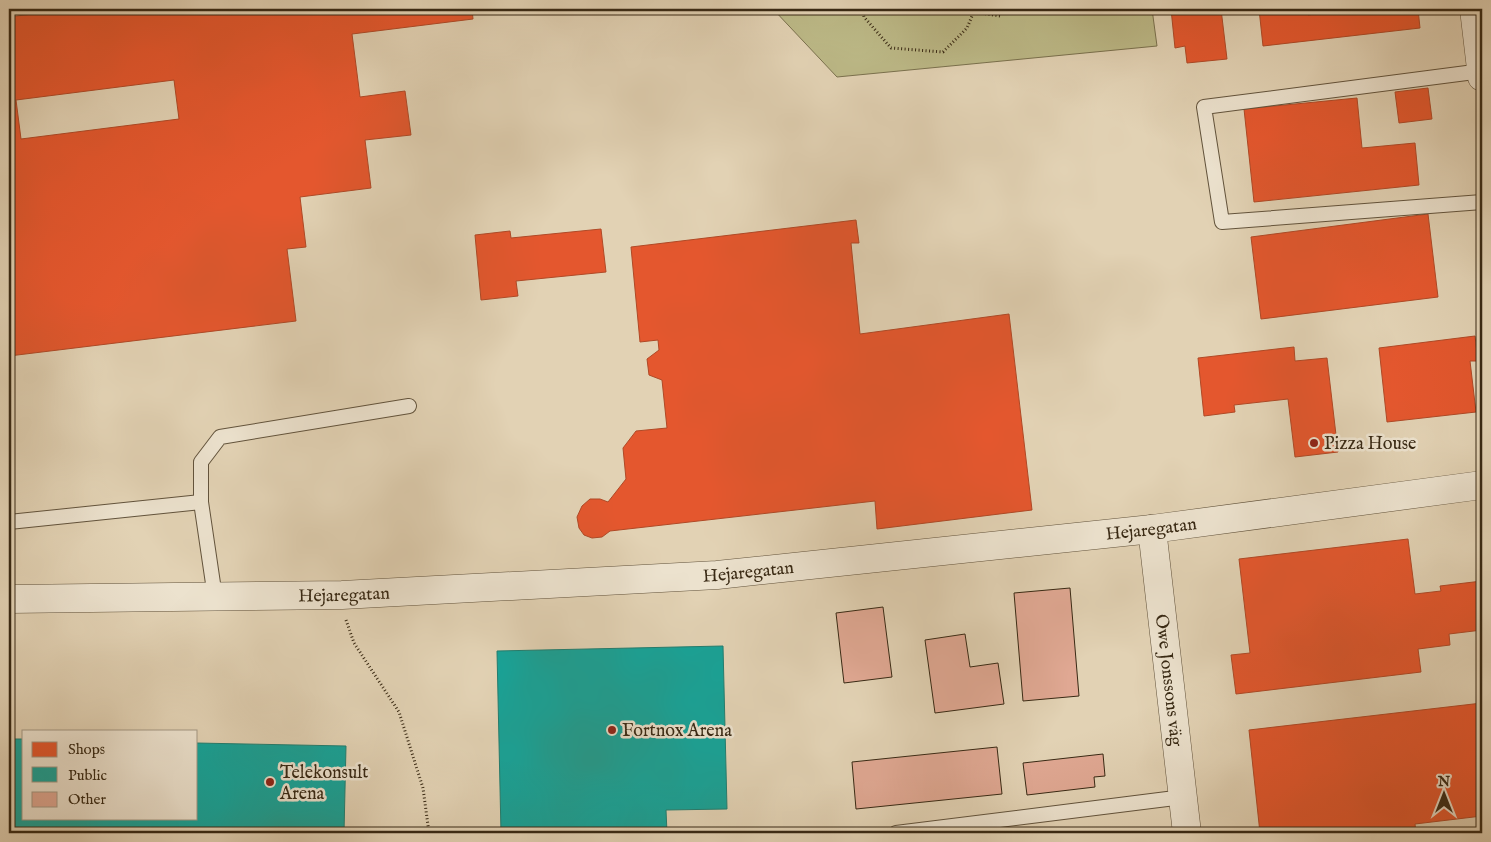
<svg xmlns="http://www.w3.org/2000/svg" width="1491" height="842" font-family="'IM FELL English',serif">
<rect width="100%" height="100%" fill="#e2d2b4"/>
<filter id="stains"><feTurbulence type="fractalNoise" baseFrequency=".004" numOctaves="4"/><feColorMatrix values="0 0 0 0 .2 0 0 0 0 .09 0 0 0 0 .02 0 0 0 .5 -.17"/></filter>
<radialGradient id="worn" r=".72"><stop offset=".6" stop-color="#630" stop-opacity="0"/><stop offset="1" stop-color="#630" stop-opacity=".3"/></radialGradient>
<!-- green -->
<path fill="#bcb987" stroke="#7a714e" d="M773 9H1152L1157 46 837 77Z"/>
<!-- shops -->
<g fill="#e4572e" stroke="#b04926" fill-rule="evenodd">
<path d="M72 9H472L473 19 352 34 360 97 405 91 411 135 365 140 371 188 300 197 306 247 287 249 296 321 9 356V17ZM174 80 179 119 21 139 16 100Z"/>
<path d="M1171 9H1221L1227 59 1187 63 1185 46 1175 48Z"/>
<path d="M1259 9H1307L1308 15 1329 12V9H1418L1420 28 1263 46Z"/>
<path d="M1428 88 1432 119 1399 123 1395 92Z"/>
<path d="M1357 98 1362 148 1415 143 1419 185 1254 202 1244 109Z"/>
<path d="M1428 214 1438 297 1261 319 1251 237Z"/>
<path d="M856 220 859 243H851L860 334 1009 314 1032 510 877 529 875 501 610 531 602 537 592 538 584 535 579 528 577 517 582 506 590 499H600L608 502 626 479 623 448 636 431 667 428 662 380 649 375 647 359 659 350 658 340 640 342 631 247Z"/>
<path d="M601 229 606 272 516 281 518 296 481 300 475 235 510 231 511 238Z"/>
<path d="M1475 336 1478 361H1470L1476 412 1387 422 1379 348Z"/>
<path d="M1294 347 1295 361 1327 358 1338 452 1295 457 1288 399 1234 405 1235 412 1204 416 1198 358Z"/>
<path d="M1408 539 1415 594 1441 591 1440 586 1482 581V630L1449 634 1450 645 1418 649 1421 672 1236 694 1231 655 1250 653 1239 559Z"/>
<path d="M1482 703V816L1415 824 1416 833H1368L1367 829 1335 833H1260L1249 730Z"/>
</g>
<!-- public -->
<g fill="#17a398" stroke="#217e70">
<path d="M723 646 727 809 666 810 667 833H501L497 651Z"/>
<path d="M9 739H24V818H196V743L346 746 344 833H9Z"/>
</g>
<!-- building -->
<g fill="#e0a893" stroke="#382914">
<path d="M1070 588 1079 696 1023 701 1014 593Z"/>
<path d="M883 607 892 677 844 683 836 613Z"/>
<path d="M965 634 970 667 998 663 1004 704 935 713 925 640Z"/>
<path d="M997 747 1002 794 856 809 852 762Z"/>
<path d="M1103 754 1105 776 1094 777 1095 787 1027 795 1023 763Z"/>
</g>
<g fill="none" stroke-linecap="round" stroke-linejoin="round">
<!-- service casing -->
<g stroke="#62533c" stroke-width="16">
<g id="service">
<path d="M1482 71 1204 107 1222 222 1482 202"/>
<path d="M9 522 201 502"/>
<path d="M215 597 201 502V462L220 437 409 406"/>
<path d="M896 833 1183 797"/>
</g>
</g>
<!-- minor casing -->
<g stroke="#62533c" stroke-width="29">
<g id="minor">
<path d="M1474 9 1482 77"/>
<path id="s1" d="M1152 529 1187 833"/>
<path id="s2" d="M9 599 342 595 717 575 1152 529 1482 485"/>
</g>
</g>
<!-- path -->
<g stroke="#382914" stroke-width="3" stroke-dasharray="1 2.5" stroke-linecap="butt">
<path d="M862 9 864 17 891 48 943 52 967 28 975 9"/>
<path d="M954 9 1000 16 1002 9"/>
<path d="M346 620 354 643 399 712 423 788 429 833"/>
</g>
<!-- service -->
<use href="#service" stroke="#ece2ce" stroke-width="14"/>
<!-- minor -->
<use href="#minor" stroke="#ece2ce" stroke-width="28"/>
</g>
<!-- markers -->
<g fill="#8f2418" stroke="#ece2ce" stroke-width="2">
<circle cx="1314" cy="443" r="5"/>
<circle cx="612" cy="730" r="5"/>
<circle cx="270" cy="782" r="5"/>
</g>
<g text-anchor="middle" stroke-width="5" stroke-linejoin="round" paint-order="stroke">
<!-- poi labels -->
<g font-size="18" fill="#382914" stroke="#ece2ce" text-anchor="start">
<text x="1324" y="449">Pizza House</text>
<text x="622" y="736">Fortnox Arena</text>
<text x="280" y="778">Telekonsult<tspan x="280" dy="21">Arena</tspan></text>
</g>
<!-- street labels -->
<g font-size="18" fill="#382914" stroke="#ece2ce">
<text dy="6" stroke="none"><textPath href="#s2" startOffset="1145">Hejaregatan</textPath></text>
<text dy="6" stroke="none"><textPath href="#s2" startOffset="740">Hejaregatan</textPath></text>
<text dy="6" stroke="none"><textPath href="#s2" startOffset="335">Hejaregatan</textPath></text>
<text dy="6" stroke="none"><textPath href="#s1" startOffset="152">Owe Jonssons väg</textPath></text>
</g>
</g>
<!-- margin -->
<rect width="1491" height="842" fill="none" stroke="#e2d2b4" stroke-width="30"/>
<rect x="10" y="10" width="1471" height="822" fill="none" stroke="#382914" stroke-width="2.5"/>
<rect x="15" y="15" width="1461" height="812" fill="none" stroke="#382914"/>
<!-- legend -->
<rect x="22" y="730" width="175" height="90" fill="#ece2ce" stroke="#a49884"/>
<rect x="32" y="742" width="25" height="15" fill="#e4572e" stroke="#a49884"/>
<text x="68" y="754" font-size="15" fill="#382914">Shops</text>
<rect x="32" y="767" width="25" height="15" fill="#17a398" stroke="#a49884"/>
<text x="68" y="780" font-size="15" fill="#382914">Public</text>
<rect x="32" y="792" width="25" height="15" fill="#e0a893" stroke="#a49884"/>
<text x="68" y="804" font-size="15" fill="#382914">Other</text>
<!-- north arrow -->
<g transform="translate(1444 794)" stroke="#ece2ce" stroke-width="4" paint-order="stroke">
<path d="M0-4L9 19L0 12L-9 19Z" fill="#382914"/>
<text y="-8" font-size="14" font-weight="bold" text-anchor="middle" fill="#382914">N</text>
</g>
<rect width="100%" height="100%" filter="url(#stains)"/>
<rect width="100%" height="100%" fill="url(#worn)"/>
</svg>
